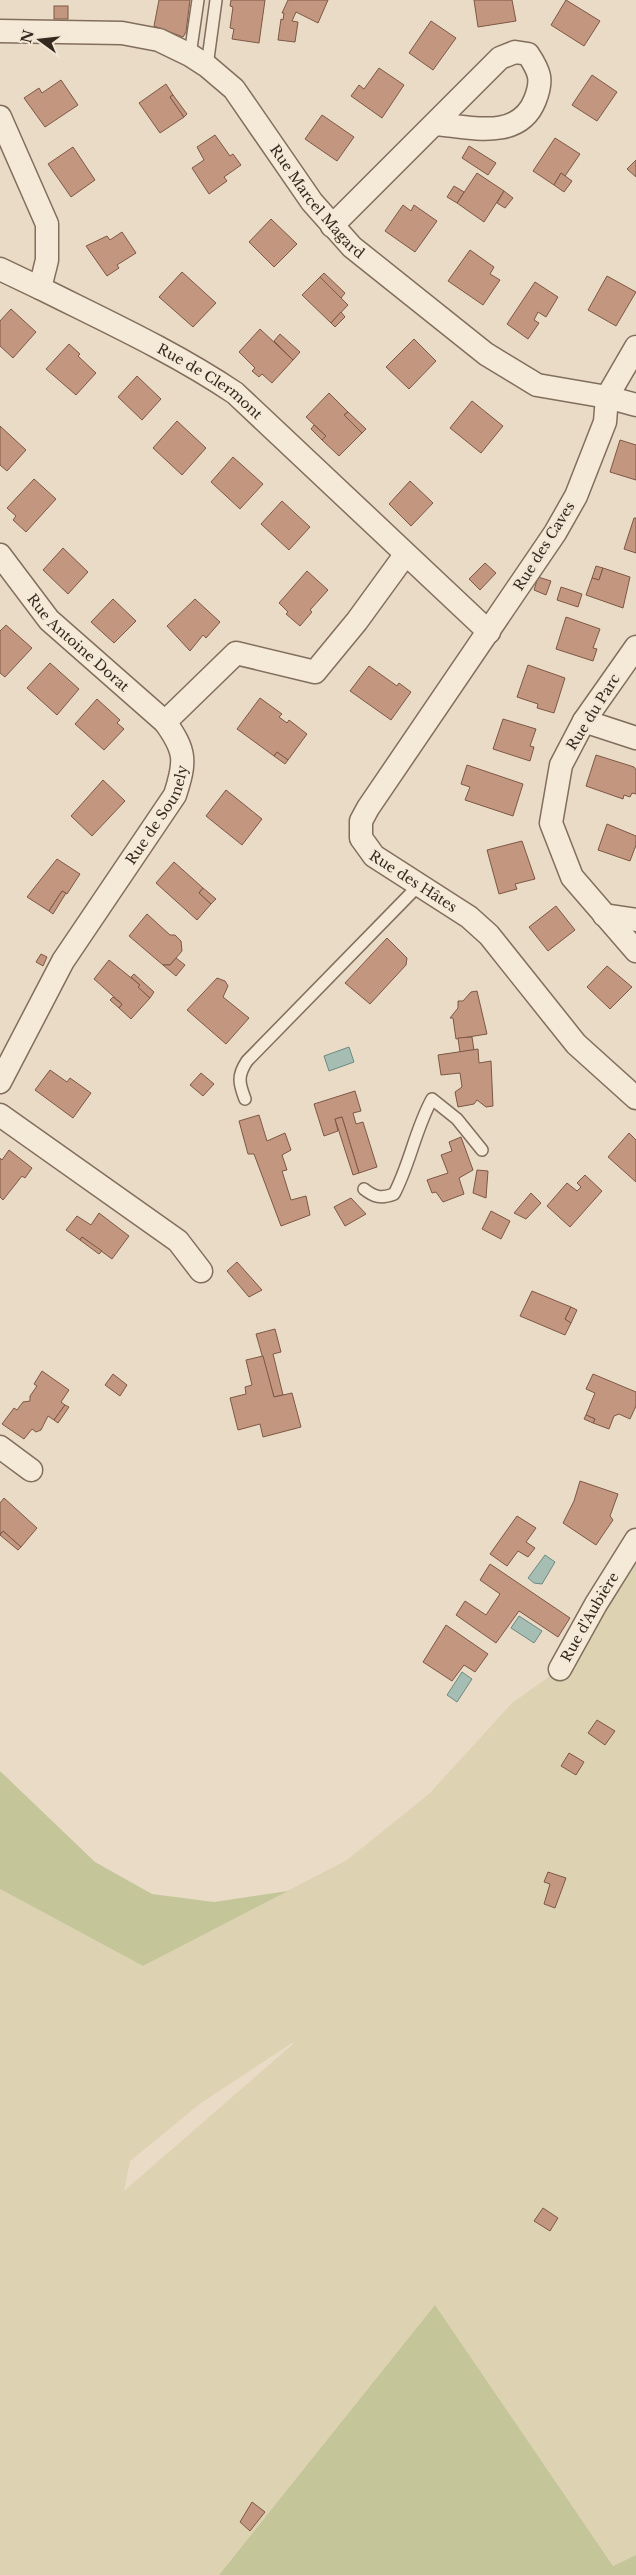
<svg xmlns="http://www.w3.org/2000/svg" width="636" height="2575" font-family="'Libre Baskerville',serif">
<rect width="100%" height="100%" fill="#e9dbc5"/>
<!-- farmland -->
<path fill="#ddd3b3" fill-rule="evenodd" d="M636 1540V2555L613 2566 435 2306 219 2575H0V1889L143 1966 347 1860 429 1794 512 1703 560 1669ZM292 2043 293 2044 124 2191 130 2161 201 2103Z"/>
<!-- green -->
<g fill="#c4c69a">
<path d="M0 1771 95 1862 152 1894 214 1902 288 1891 143 1966 0 1889Z"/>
<path d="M435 2305 613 2566 636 2555V2575H219Z"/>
</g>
<!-- water -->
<g fill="#a6bdb4" stroke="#6e8a81">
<path d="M349 1047 354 1062 329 1071 324 1056Z"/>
<path d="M545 1555 555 1562 542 1584 534 1583 528 1578Z"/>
<path d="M519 1616 542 1631 534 1643 511 1628Z"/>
<path d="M462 1672 472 1679 457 1702 447 1695Z"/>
</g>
<!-- building -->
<g fill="#c3967f" stroke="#7e5846">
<path d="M159 0H190L186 32 183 37 154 26Z"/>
<path d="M231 0H265L259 43 232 39 234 29 230 28 233 7 230 6Z"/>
<path d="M288 0H328L318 23 296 12 292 21 298 22 295 42 278 40 281 19 283 20 284 13H282Z"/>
<path d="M474 0H512L516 21 478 27Z"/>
<path d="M566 0 600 21 584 46 551 25Z"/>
<rect x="54" y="6" width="14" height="13"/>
<path d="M431 21 456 38 433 70 409 53Z"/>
<path d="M379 68 404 85 382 118 351 96 359 85 364 89Z"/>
<path d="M592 75 617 92 597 121 572 105Z"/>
<path d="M61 80 78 105 45 127 24 98 39 88 42 93Z"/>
<path d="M166 84 173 95 170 97 184 117 160 133 139 103Z"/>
<path d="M173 95 187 114 184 117 170 97Z"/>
<path d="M322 115 354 137 337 161 305 139Z"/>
<path d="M215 135 230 156 233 154 241 165 224 177 227 181 209 194 192 168 204 160 197 147Z"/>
<path d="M555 138 580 154 565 176 561 173 554 185 533 171Z"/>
<path d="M469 146 496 163 488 175 462 158Z"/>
<path d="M73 147 95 180 71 197 48 164Z"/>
<path d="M636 160V177L627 169Z"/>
<path d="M477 173 504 191 484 222 457 203Z"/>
<path d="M561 173 572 181 564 192 554 185Z"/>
<path d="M454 186 464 192 457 203 447 197Z"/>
<path d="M504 191 513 198 505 208 497 203Z"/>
<path d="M403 205 411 211 414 205 437 221 415 252 385 231Z"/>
<path d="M271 219 297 244 274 267 249 242Z"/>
<path d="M122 232 136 253 117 265 119 268 107 276 86 246 107 236 110 240Z"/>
<path d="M470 250 494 267 490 274 500 280 483 305 448 281Z"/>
<path d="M182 272 216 303 193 327 159 297Z"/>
<path d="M324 273 345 293 341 298 320 277Z"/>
<path d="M607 276 636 292 616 326 588 310Z"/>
<path d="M320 277 348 305 331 323 302 295Z"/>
<path d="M535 282 558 297 546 317 538 312 534 320 539 323 528 339 507 324Z"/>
<path d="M11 309 36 332 13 358 0 346V321Z"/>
<path d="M341 312 345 317 335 327 331 323Z"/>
<path d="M260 329 293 360 272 383 262 374 259 377 252 371 255 368 239 352Z"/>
<path d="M280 334 300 352 293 360 274 341Z"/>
<path d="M414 339 436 361 409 389 386 367Z"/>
<path d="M69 344 80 354 78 356 96 373 76 395 46 369Z"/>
<path d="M137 376 161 399 142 420 118 397Z"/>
<path d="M329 393 348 412 344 415 362 433 339 456 322 440 326 436 306 417Z"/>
<path d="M472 401 503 426 481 453 450 428Z"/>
<path d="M348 412 366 429 362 433 344 415Z"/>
<path d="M177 421 206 448 182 475 153 448Z"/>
<path d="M314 425 326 436 322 440 311 429Z"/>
<path d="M0 426 26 450 7 471 0 465Z"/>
<path d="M620 440 636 445V480L610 472Z"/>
<path d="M233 457 263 484 240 509 211 482Z"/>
<path d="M34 479 56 499 26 532 13 520 16 516 7 508Z"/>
<path d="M410 481 433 503 411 526 389 504Z"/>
<path d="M282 501 310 527 289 550 261 524Z"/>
<path d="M634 518H636V553L624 549Z"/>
<path d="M63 548 88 572 68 594 43 570Z"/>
<path d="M485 563 496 573 480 590 469 579Z"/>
<path d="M596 566 603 568 599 580 592 578Z"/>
<path d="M603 568 630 577 623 608 586 595 592 578 599 580Z"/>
<path d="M307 571 328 590 310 610 312 612 300 626 286 614 288 612 279 603Z"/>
<path d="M538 577 551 581 546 595 534 590Z"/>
<path d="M561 587 582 594 578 607 557 600Z"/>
<path d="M113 599 136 621 114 643 91 622Z"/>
<path d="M195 599 220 622 206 638 203 635 190 651 167 626Z"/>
<path d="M566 617 600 629 593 648 597 649 593 661 556 649Z"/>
<path d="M6 625 32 648 5 677 0 673V631Z"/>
<path d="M50 663 79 689 57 715 27 688Z"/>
<path d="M528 665 565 678 554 713 537 708 538 704 517 697Z"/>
<path d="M369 666 397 686 399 683 411 692 391 720 350 691Z"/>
<path d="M260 698 282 714 279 717 287 723 289 720 307 734 288 760 277 752 274 756 237 729Z"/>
<path d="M97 699 120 720 117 723 124 729 104 750 75 724Z"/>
<path d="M503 719 536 729 530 746 534 747 530 761 493 749Z"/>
<path d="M277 752 288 760 285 764 274 756Z"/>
<path d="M596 755 634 767 636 770V794L632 793 630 797 624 795 623 799 586 786Z"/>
<path d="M467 765 523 784 513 816 465 800 470 787 461 784Z"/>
<path d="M103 780 125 801 92 836 71 816Z"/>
<path d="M226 790 262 819 242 845 206 816Z"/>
<path d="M607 824 636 836V845L630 861 598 850Z"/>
<path d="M522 841 535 879 515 884 517 889 499 894 487 850Z"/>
<path d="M57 859 80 874 67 894 62 891 49 911 27 897Z"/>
<path d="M174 862 203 888 199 893 211 904 197 920 156 883Z"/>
<path d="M203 888 216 899 211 904 199 893Z"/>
<path d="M62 891 66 893 53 914 49 911Z"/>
<path d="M556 906 575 930 548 951 529 927Z"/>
<path d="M147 914 170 935H175L181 941 182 951 170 965H163L129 936Z"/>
<path d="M387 938 407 958 406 965 370 1004 345 983Z"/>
<path d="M41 954 47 957 43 966 36 962Z"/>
<path d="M176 958 185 965 176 976 163 965H170Z"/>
<path d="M109 960 140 985 138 987 150 998 131 1019 119 1008 122 1004 94 979Z"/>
<path d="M607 966 632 987 610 1009 587 987Z"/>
<path d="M134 974 154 992 150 998 138 987 140 985 131 977Z"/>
<path d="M217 978 225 981 228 986 223 997 249 1018 226 1044 187 1010Z"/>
<path d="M477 991 487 1034 456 1039 453 1018H450L458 1008V1001H463L471 992Z"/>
<path d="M113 997 122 1004 119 1008 110 1000Z"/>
<path d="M472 1037 474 1050 460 1052 458 1038Z"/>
<path d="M478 1049 479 1063 491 1061 493 1106 486 1107 477 1100 474 1104 458 1107 455 1092 462 1087 460 1073 441 1075 438 1055Z"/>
<path d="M50 1070 67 1082 70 1078 91 1093 73 1118 35 1090Z"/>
<path d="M201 1073 214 1084 203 1096 190 1085Z"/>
<path d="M355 1091 361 1111 353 1113 356 1124 363 1122 377 1167 359 1173 342 1117 335 1119 338 1131 324 1136 314 1104Z"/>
<path d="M259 1115 267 1141 285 1133 291 1150 282 1155 287 1170 282 1171 291 1200 306 1196 310 1215 281 1226 254 1154H248L239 1121Z"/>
<path d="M342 1117 359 1173 353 1175 335 1119Z"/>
<path d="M629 1133 636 1140V1182L608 1157Z"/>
<path d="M461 1137 473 1170 459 1178 464 1194 443 1202 436 1192 432 1193 427 1180 448 1173 441 1155 452 1151 449 1142Z"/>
<path d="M9 1150 32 1168 25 1178 22 1176 3 1200 0 1197V1158L2 1160Z"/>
<path d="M477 1170 488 1171 486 1198 473 1193Z"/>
<path d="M585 1175 602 1191 570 1227 547 1206 567 1183 577 1191 581 1187 577 1183Z"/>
<path d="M531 1193 541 1203 526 1219 514 1213Z"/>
<path d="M351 1198 366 1214 345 1226 334 1207Z"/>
<path d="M491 1211 510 1221 501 1239 482 1229Z"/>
<path d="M99 1213 129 1236 112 1259 82 1237 80 1240 66 1230 77 1216 91 1225Z"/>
<path d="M82 1237 102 1251 99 1254 80 1240Z"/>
<path d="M237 1262 262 1290 249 1297 227 1271Z"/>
<path d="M532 1291 571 1307 565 1319 571 1323 565 1335 520 1316Z"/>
<path d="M571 1307 577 1310 571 1323 565 1319Z"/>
<path d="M275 1329 281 1352 273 1354 283 1395 274 1397 256 1334Z"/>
<path d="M263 1356 274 1397 292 1393 301 1427 263 1437 260 1424 238 1430 230 1398 246 1394 245 1387 252 1385 246 1360Z"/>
<path d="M42 1371 69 1390 61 1402 65 1405 54 1420 48 1416 41 1430 36 1432 32 1429 24 1439 2 1424 14 1408 17 1410 23 1402 30 1401V1396L37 1386 34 1384Z"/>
<path d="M113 1374 127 1385 120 1396 105 1385Z"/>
<path d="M593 1374 636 1392V1406L630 1419 619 1414 614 1416 609 1429 593 1423 595 1419 586 1415 595 1393 586 1389Z"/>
<path d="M65 1405 69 1407 58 1423 54 1420Z"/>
<path d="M586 1415 595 1419 593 1423 584 1419Z"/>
<path d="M580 1481 618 1494 610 1516 613 1520 596 1545 563 1523 574 1501Z"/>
<path d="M4 1498 37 1528 21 1547 3 1531 0 1534V1503Z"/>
<path d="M517 1516 536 1528 526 1542 535 1548 528 1557 518 1551 507 1566 490 1554Z"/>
<path d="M3 1531 21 1547 18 1550 0 1535Z"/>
<path d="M490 1564 570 1618 558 1637 519 1611 496 1643 456 1615 465 1601 486 1615 500 1594 480 1580Z"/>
<path d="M446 1625 488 1654 475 1672 464 1665 452 1681 423 1662Z"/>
<path d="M597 1720 615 1731 605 1745 588 1733Z"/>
<path d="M569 1753 584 1762 576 1775 561 1766Z"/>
<path d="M548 1872 566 1878 555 1908 544 1904 550 1884 544 1882Z"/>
<path d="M543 2208 558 2218 550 2231 534 2221Z"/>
<path d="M252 2502 265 2512 250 2531 240 2522Z"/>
</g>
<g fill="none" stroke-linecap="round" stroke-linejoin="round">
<!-- service casing -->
<g stroke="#826e5d" stroke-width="14">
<g id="service">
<path d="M190 55 198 0"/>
<path d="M207 66 216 0"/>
<path d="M245 1099C239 1083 237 1076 247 1061L419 885"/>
<path d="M364 1189C374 1197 381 1199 394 1194 410 1164 415 1130 432 1099L457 1119 482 1150"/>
</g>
</g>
<!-- minor casing -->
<g stroke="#826e5d" stroke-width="25">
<g id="minor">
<path id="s1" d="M0 31 122 33 159 40 190 55 207 66 234 89 312 202 352 247 486 354 537 385 607 397 636 405"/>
<path id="s2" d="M0 117 47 224V260L40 288C106 321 174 352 235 393L489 632"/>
<path d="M332 226 500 58 515 52 528 54C540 72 543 80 535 100 519 141 470 127 436 124"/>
<path d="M0 269 40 288"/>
<path id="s3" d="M636 347 607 397 605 422 576 496 555 533 368 808 361 821V838L374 856 469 917 489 935 576 1044 636 1098"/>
<path id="s4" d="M0 555 49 620 165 722"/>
<path d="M636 647 584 721 561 765 551 823 572 877 636 951"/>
<path d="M584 721 636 738"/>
<path d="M604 915 636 920"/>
<path id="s5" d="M0 1082 63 961 175 795C186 761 186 751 165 722L236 653 315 672 357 621 405 555"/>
<path d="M0 1115 178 1241 201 1271"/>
<path d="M0 1447 31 1470"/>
<path id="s6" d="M560 1669 596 1604 636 1540"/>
</g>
</g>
<!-- service -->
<use href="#service" stroke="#f5ead7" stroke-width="11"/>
<!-- minor -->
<use href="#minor" stroke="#f5ead7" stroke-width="22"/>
</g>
<g text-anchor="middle" stroke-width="4.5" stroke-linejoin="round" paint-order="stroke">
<!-- street labels -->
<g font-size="14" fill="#34281f" stroke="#f1e6d4">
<text dy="5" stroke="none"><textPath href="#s1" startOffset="390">Rue Marcel Magard</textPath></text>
<text dy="5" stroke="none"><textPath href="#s2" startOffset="376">Rue de Clermont</textPath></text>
<text transform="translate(544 546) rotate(-58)" y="5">Rue des Caves</text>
<text dy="5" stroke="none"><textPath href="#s4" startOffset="118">Rue Antoine Dorat</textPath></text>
<text transform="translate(593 712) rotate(-58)" y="5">Rue du Parc</text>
<text dy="5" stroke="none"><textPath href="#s5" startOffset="311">Rue de Sounely</textPath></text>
<text dy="5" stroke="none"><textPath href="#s3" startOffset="638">Rue des Hâtes</textPath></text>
<text dy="5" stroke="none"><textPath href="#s6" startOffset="60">Rue d'Aubière</textPath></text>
</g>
</g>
<!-- north arrow -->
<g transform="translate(40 40) rotate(285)" stroke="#f1e6d4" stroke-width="4" paint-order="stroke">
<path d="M0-4L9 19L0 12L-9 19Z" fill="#34281f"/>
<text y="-8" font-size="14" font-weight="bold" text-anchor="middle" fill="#34281f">N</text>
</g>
</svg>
